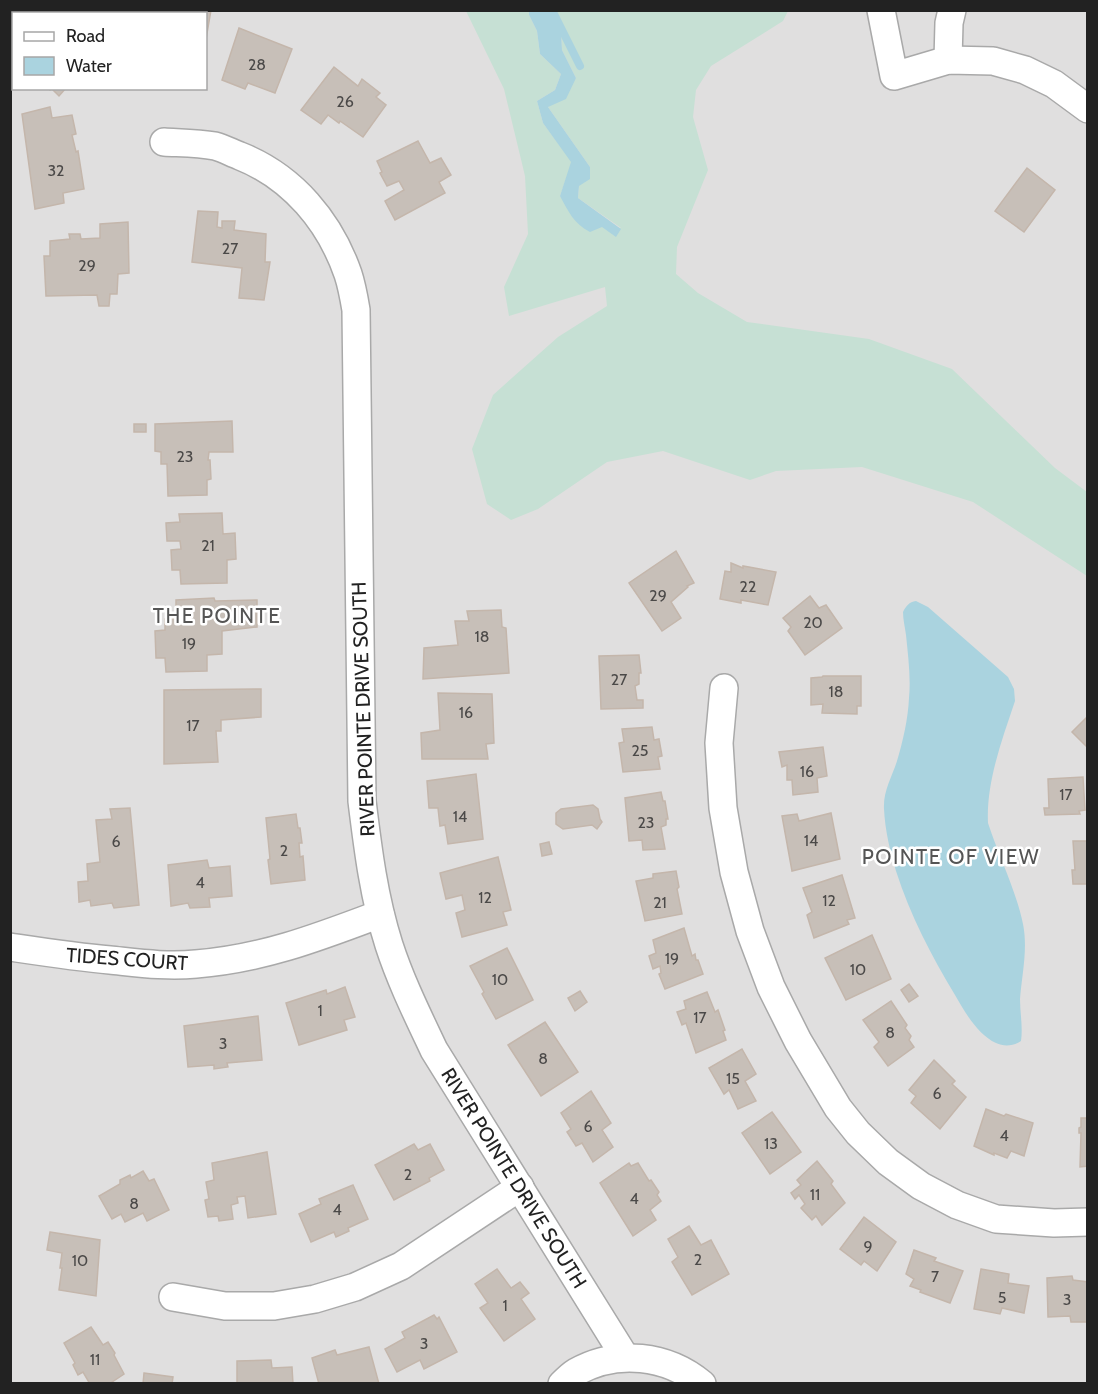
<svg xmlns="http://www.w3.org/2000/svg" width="1098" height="1394" font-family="Cabin,sans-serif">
<rect width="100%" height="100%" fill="#f2efe9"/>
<!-- residential -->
<path fill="#e0dfdf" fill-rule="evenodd" d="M10 11H529V15L561 31 553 11H1087V1383H11ZM14 14H206V88H14Z"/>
<!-- wetland -->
<path fill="#c6e0d4" d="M466 11H529V15L537 31 540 54 561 74 555 90 537 101 543 123 572 162 560 196 602 226 621 228 578 198 579 186 590 167 548 107 576 78 562 50 561 31 553 11H788L783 21 711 66 696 90 693 117 708 170 677 247 676 274 698 293 747 322 869 339 952 369 1055 468 1087 492V576L973 502 862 467 776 471 750 480 663 451 607 462 538 509 511 520 487 504 472 449 493 395 558 337 607 306 605 287 509 316 504 287 528 234 525 176 504 89Z"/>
<!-- water -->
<g fill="#aad3df">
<path d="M529 11H553L561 31 562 50 576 78 566 99 548 107 590 167V179L579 186 578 198 621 229 616 237 602 227 590 232C574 224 568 211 560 196L571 162 543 123 537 101 555 90 561 74 540 54 537 31 529 15Z"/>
<path d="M916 601 928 607 1008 677 1014 689 1015 701C1002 740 986 782 988 823 999 857 1016 890 1023 924 1028 949 1022 974 1020 999 1020 1013 1023 1027 1021 1041 1014 1046 1004 1047 996 1043 978 1035 964 1011 955 995 931 955 910 915 896 871 890 851 885 830 884 809 883 791 892 777 897 761 903 741 908 719 909 698 911 678 908 655 906 635 905 627 903 620 903 612 906 606 909 602 916 601Z"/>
</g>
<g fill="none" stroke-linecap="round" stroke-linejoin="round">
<!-- stream -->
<path stroke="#aad3df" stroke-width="8" d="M552 10 580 66"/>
</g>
<!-- building -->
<g fill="#c7bfb8" stroke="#c4b6ab" stroke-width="1.5">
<path d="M74 10H92L95 14H71Z"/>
<path d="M146 10H211L206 39V14H146Z"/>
<path d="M239 28 292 49 275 93 248 83 245 89 222 80Z"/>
<path d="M334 67 358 86 362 79 380 93 376 97 386 105 363 137 340 121 339 123 328 115 321 124 301 110Z"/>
<path d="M47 88H66L59 96 52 89 50 90Z"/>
<path d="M50 107 52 118 72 115 76 134 72 135 76 152 78 151 84 189 63 193 64 203 35 209 22 114Z"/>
<path d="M418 141 430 163 441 158 451 175 439 182 445 193 395 220 385 201 404 190 399 181 387 186 380 173 382 172 377 161Z"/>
<path d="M1027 168 1055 190 1024 232 995 211Z"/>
<path d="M198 211 218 212 217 227 222 228V221H235L234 230 266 234 265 262H270L264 300 239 298 242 268 192 262Z"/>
<path d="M128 222 129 273 118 274 117 294H110L109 306H99L97 295 46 296 44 256H50V241L70 239 69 234H80L81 239 100 238V224Z"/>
<path d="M232 421 233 452H209L208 460H210L211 479 207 480V495L168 496 167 464H161V452L155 451V424Z"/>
<rect x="134" y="424" width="12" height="8"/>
<path d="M222 513 223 534 235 533 236 559 227 560V583L181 584 180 570H172L171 550 181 549 180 541H167L166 523 180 522 179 514Z"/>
<path d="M676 551 694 583 687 586 688 587 671 602 681 618 662 631 629 583Z"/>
<path d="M731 563 743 568V566L776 572 768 605 741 600V603L720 599 725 571 731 572Z"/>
<path d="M810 596 819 608 826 605 842 628 805 655 788 631 791 627 783 618Z"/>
<path d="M214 598 215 601 257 600V627L222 631V654L207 655V671L166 672 165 658H156L155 631 165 630V619L176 618V600Z"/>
<path d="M501 610 502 627 506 628 509 673 423 679 424 648 458 645 455 621H469L467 611Z"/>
<path d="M639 655 641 673H639V684L635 686 637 700H643V708L601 709 599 656Z"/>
<path d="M823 676H861V706H857V714L822 713 823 704 811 705V678L822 677Z"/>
<path d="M261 689V717L221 720V731H216L218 762 164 764V690Z"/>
<path d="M438 693 492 694 494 743 486 744 488 759H422L421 733 440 730Z"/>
<path d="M1088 716V748L1072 732Z"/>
<path d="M652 727 654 740 659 739 662 756 658 757 660 769 623 772 619 743 624 742 622 729Z"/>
<path d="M823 747 827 776 817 778 818 792 793 795 792 780H787V765L782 767 779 752Z"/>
<path d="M476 774 483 839 448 844 445 825 440 826 438 808H429L427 781Z"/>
<path d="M1083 777 1085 810 1079 811 1080 814 1045 815 1044 808H1049L1048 779Z"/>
<path d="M661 792 663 801H665L668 819H666V825L661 827 665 849 643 850 642 840 629 841 625 798Z"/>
<path d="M593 805 598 809 600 819 602 822 597 829 592 825 563 829 556 824V813L561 809Z"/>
<path d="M130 808 139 905 114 908 112 903 91 906 90 900 79 902 78 882 88 881 87 864 100 862 96 820 112 819 110 809Z"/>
<path d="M831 813 840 859 792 871 782 816 797 814 799 821Z"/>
<path d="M296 814 298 828H300L302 843H299L300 857 303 856 305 880 271 884 268 860 270 859 266 818Z"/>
<path d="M1073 841H1088V884H1073L1072 870H1075Z"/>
<path d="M549 842 552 854 542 856 540 844Z"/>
<path d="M498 857 511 910 503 912 507 925 462 937 456 913 465 910 462 895 446 899 440 873Z"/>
<path d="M207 860 209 868 230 866 232 896 209 898 210 907 190 908 188 903 171 906 168 865Z"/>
<path d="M676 871 679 887 677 889 682 914 645 921 636 881 653 878V874Z"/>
<path d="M842 875 855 918 847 920 849 924 814 938 807 915 812 912 803 888Z"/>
<path d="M684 928 692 956 695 954 696 960H698L703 974 665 989 659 974 661 973 660 966 653 969 649 956 656 953 653 940Z"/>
<path d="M872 935 891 979 846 1000 825 958Z"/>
<path d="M507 948 533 1000 496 1019 482 994 484 992 470 966Z"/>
<path d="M909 984 918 996 909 1002 901 990Z"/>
<path d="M345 987 355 1017 344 1020 347 1030 299 1045 286 1003 326 990 327 994Z"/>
<path d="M580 991 587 1002 575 1011 568 998Z"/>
<path d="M707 992 715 1012 718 1010 725 1030 723 1031 726 1040 696 1053 686 1023 682 1025 677 1012 686 1009 684 1001Z"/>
<path d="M891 1001 907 1025 905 1028 911 1036 909 1040 914 1047 888 1066 874 1047 879 1042 863 1020Z"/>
<path d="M258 1016 262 1060 227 1063 228 1067 214 1069V1065L188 1067 184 1026Z"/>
<path d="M545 1022 578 1072 541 1096 508 1045Z"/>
<path d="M742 1049 756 1074 745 1081 756 1101 738 1109 729 1090 724 1094 709 1068Z"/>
<path d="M934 1060 955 1081 952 1084 966 1097 940 1129 911 1103 916 1096 909 1090Z"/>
<path d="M591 1091 611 1123 602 1130 613 1147 593 1162 582 1143 576 1146 567 1132 571 1129 561 1113Z"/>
<path d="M986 1109 1004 1116 1006 1114 1033 1123 1024 1156 1011 1151 1007 1158 994 1153V1155L974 1146Z"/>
<path d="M772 1112 801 1152 770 1174 742 1133Z"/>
<path d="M1081 1118H1088V1166L1080 1167 1081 1133H1079V1128L1081 1127Z"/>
<path d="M414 1144 418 1150 430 1144 444 1170 429 1178 430 1181 394 1200 375 1165Z"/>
<path d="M267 1152 276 1214 248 1218 245 1196 237 1197 238 1203 231 1205 233 1219 219 1221 218 1216 208 1217 205 1200 209 1199 206 1182 214 1180 212 1163Z"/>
<path d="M817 1161 833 1181 831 1184 845 1203 822 1225 816 1216 812 1220 801 1208 805 1204 799 1195 795 1199 791 1193 801 1185 797 1180Z"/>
<path d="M629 1163 631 1166 638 1163 649 1181 651 1180 659 1192 657 1195 661 1201 650 1210 656 1220 633 1236 600 1183Z"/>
<path d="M143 1171 149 1181 154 1179 169 1210 147 1221 143 1213 125 1222 121 1214 112 1219 99 1196 120 1184V1180L130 1175 131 1178Z"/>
<path d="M353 1185 368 1219 348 1228 349 1231 336 1237 334 1232 311 1242 299 1214 321 1204 319 1199Z"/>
<path d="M864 1217 896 1242 877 1271 864 1261 861 1265 840 1249Z"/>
<path d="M689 1226 701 1245 711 1240 729 1274 692 1295 672 1262 678 1257 668 1239Z"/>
<path d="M50 1232 100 1240 96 1296 59 1290 62 1268H60L62 1253 47 1250Z"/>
<path d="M914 1250 936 1258 934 1261 963 1271 950 1303 920 1292 921 1290 910 1286 914 1279 906 1274Z"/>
<path d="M497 1269 511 1288 520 1282 529 1293 521 1299 535 1319 504 1341 480 1308 488 1303 475 1284Z"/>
<path d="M981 1269 1009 1274 1008 1283 1029 1286 1024 1313 1002 1308 1000 1314 974 1309Z"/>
<path d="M1072 1276 1073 1280 1088 1282V1322H1071L1070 1316 1048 1317 1047 1278Z"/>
<path d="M434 1315 437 1319 439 1317 457 1352 424 1369 420 1360 397 1372 385 1349 405 1338 402 1332Z"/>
<path d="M91 1327 103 1345 108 1342 115 1353 114 1355 124 1374 109 1384H90L83 1372 78 1375 73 1365 75 1363 64 1343Z"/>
<path d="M369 1347 379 1384H319L312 1358 335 1350 337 1355Z"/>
<path d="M271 1360 272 1368 292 1367 293 1384H237V1361Z"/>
<path d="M144 1373 173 1377 172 1384H143Z"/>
</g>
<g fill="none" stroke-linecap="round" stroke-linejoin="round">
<!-- minor casing -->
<g stroke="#a9a9a9" stroke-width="30">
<g id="minor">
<path d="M881 10 894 76 948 60 993 61 1025 70 1054 84 1088 109"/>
<path d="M948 60 949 23 952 10"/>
<path d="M164 142C181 143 198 143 215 146 223 148 232 153 240 156 293 177 330 222 348 274 352 286 354 298 356 310L362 801C368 850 374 898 389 945 401 982 418 1016 434 1050L625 1357"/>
<path d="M724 688 719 743 723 808 734 872 750 931 771 987 798 1041 838 1108 858 1133 888 1162 921 1186 957 1205 996 1219 1054 1223 1088 1222"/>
<path d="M10 947C44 952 77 957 110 960 139 963 167 967 196 964 262 959 319 937 380 914"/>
<path d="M173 1297 225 1306H274L315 1299 355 1287 401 1266 520 1187"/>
<path d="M562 1384C566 1380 571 1375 576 1372 617 1349 667 1355 702 1384"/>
</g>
</g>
<!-- minor -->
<use href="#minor" stroke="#fff" stroke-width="27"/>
</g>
<g text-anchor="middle" stroke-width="5" stroke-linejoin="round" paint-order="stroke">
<!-- number labels -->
<g font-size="16" fill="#4b4948">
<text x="257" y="70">28</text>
<text x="345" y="107">26</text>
<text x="56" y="176">32</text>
<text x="230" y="254">27</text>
<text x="87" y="271">29</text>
<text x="185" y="462">23</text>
<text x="208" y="551">21</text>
<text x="748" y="592">22</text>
<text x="658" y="601">29</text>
<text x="813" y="628">20</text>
<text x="482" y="642">18</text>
<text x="189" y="649">19</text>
<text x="619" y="685">27</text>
<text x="836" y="697">18</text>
<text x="466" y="718">16</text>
<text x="193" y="731">17</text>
<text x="640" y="756">25</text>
<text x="807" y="777">16</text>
<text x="1066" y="800">17</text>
<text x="460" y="822">14</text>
<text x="646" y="828">23</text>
<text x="811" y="846">14</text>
<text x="116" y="847">6</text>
<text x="284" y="856">2</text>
<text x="200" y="888">4</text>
<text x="485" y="903">12</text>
<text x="829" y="906">12</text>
<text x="660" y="908">21</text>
<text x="672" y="964">19</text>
<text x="858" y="975">10</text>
<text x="500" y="985">10</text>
<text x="320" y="1016">1</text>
<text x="700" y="1023">17</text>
<text x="890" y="1038">8</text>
<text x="223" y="1049">3</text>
<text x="543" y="1064">8</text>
<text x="733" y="1084">15</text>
<text x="937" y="1099">6</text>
<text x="588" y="1132">6</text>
<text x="1004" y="1141">4</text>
<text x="771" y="1149">13</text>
<text x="408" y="1180">2</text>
<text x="815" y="1200">11</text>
<text x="634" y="1204">4</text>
<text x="134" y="1209">8</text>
<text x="337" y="1215">4</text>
<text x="868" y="1252">9</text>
<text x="698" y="1265">2</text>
<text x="80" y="1266">10</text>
<text x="935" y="1282">7</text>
<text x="1002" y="1303">5</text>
<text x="1067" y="1305">3</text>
<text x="505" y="1311">1</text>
<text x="424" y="1349">3</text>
<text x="95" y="1365">11</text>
</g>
<!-- street labels -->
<g font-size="20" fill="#222" stroke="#fff">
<text transform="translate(363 709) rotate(-92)" y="7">RIVER POINTE DRIVE SOUTH</text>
<text transform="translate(127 959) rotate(4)" y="7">TIDES COURT</text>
<text transform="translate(514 1178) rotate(58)" y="7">RIVER POINTE DRIVE SOUTH</text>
</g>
<!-- neighbourhood labels -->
<g font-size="21" letter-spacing="1.5" fill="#555" stroke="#fff">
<text x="217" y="623">THE POINTE</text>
<text x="951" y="864">POINTE OF VIEW</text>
</g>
</g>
<!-- border -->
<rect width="1098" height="1394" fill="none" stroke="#222222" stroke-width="24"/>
<!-- legend -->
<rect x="12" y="12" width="195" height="78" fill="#ffffff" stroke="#a7a7a7" stroke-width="1.5"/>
<rect x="24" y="32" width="30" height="9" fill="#ffffff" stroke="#a7a7a7" stroke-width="1.5"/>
<text x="66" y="42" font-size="18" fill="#222222">Road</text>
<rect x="24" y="57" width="30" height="18" fill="#aad3df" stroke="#a7a7a7" stroke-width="1.5"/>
<text x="66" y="72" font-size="18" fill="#222222">Water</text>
</svg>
